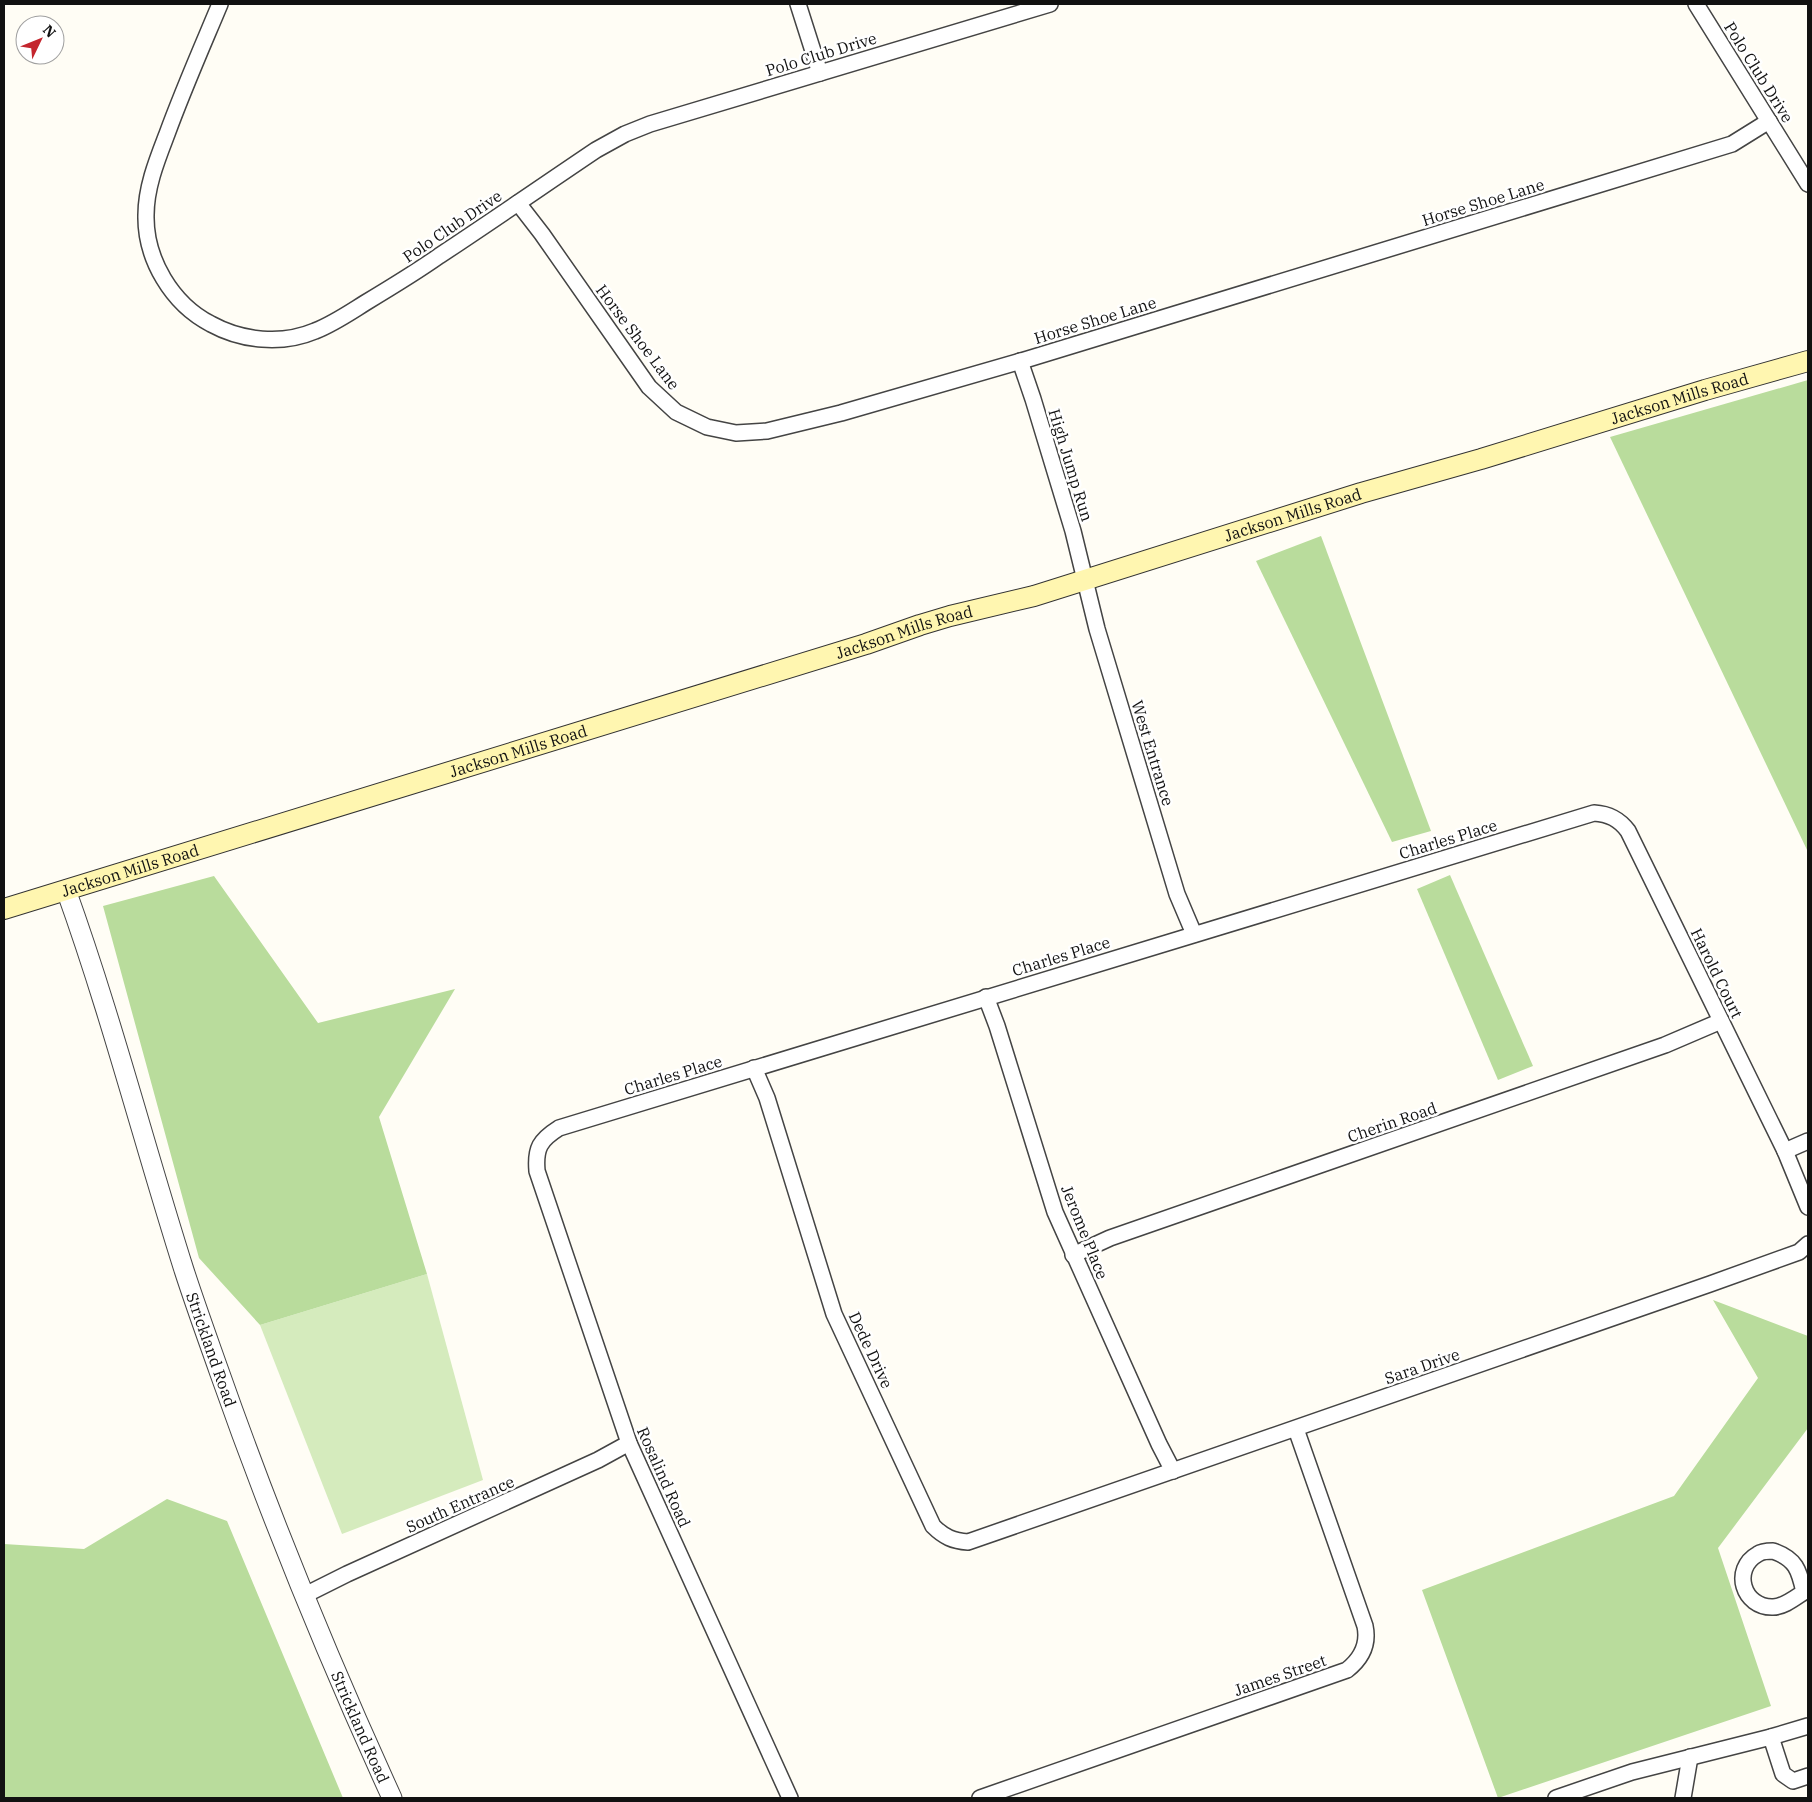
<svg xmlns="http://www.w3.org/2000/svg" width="1812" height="1802" font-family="'IBM Plex Serif',serif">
<rect width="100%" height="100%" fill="#fffdf5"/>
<!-- green -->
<path fill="#d5ebbd" d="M427 1274 483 1480 342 1534 260 1325Z"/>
<!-- forest -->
<g fill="#b9dc9c">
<path d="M1808 380V852L1610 437Z"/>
<path d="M1321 536 1431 831 1392 842 1256 561Z"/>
<path d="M1450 875 1533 1066 1498 1080 1417 889Z"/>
<path d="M214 876 318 1023 455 989 379 1117 427 1274 260 1325 199 1258 103 906Z"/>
<path d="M1713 1300 1808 1336V1428L1718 1548 1771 1706 1498 1798 1422 1590 1674 1496 1758 1378Z"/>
<path d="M167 1499 227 1521 343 1798H4V1544L84 1549Z"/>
</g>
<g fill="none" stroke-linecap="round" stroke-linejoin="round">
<!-- minor casing -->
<g stroke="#444" stroke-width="18">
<g id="minor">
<path d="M220 4C202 47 183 90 167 134 157 160 146 187 146 215 145 259 172 304 211 324 242 341 282 345 315 331 333 324 349 313 365 303 390 288 415 273 439 256 492 221 544 185 596 150L625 134 650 124 1050 4"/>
<path d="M798 4 820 73"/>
<path d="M1696 4 1808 184"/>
<path d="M518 203 542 234 649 387 676 412 707 427 736 433 767 431 841 413 1028 359 1732 144 1769 121"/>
<path d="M1020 361 1033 399 1073 531 1097 629 1177 894 1194 934"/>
<path d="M986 997 997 1026 1055 1212 1159 1444 1173 1471"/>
<path d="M754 1068 767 1098 834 1314 933 1526C944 1537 953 1541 968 1542L1710 1284 1799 1252 1808 1244"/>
<path d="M1785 1151 1808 1141"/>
<path d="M1073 1255 1110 1238 1665 1045 1721 1021"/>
<path d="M1773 1551C1796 1559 1799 1570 1804 1592 1796 1597 1784 1607 1773 1607 1743 1608 1731 1569 1758 1554 1762 1551 1768 1551 1773 1551Z"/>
<path d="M305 1595 347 1574 598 1460 629 1443"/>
<path d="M1771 1737 1783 1774 1793 1781 1808 1776"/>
<path d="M790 1798 629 1443 537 1171C535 1148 540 1140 559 1128L1594 813C1609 814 1619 819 1628 831L1785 1151 1808 1207"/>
<path d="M980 1798 1347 1670C1361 1659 1369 1645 1365 1626L1296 1429"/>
<path d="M1556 1798 1632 1772 1771 1737 1808 1726"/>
<path d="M1683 1798 1690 1757"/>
</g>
</g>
<!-- tertiary casing -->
<g stroke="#444" stroke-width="21">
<g id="tertiary">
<path id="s1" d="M66 890C111 1015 144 1144 184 1270 195 1304 207 1337 219 1371 270 1516 328 1658 392 1798"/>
</g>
</g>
<!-- secondary casing -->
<g stroke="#333" stroke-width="22">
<g id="secondary">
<path id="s2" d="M4 909 866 644 920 625 950 616 1034 596 1361 493 1481 459 1705 390 1808 361"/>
</g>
</g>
<!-- minor -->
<use href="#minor" stroke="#fff" stroke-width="15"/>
<!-- tertiary -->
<use href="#tertiary" stroke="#fff" stroke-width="19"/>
<!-- secondary -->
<use href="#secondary" stroke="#fff6b0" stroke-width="20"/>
</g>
<g text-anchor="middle" stroke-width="5" stroke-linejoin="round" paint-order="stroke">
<!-- street labels -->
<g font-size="16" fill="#111" stroke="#fff">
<text transform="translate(821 54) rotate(-17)" y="6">Polo Club Drive</text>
<text transform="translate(1759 72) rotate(58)" y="6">Polo Club Drive</text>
<text transform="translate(1483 202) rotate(-17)" y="6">Horse Shoe Lane</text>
<text transform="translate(452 226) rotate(-34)" y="6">Polo Club Drive</text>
<text transform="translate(1095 320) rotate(-17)" y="6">Horse Shoe Lane</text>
<text transform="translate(638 337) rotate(53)" y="6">Horse Shoe Lane</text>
<text dy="6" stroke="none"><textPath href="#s2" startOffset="1752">Jackson Mills Road</textPath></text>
<text transform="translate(1071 465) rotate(73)" y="6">High Jump Run</text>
<text dy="6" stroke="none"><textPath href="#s2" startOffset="1348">Jackson Mills Road</textPath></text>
<text dy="6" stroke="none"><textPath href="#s2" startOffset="942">Jackson Mills Road</textPath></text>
<text dy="6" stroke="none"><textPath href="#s2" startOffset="538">Jackson Mills Road</textPath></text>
<text transform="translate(1153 753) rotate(73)" y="6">West Entrance</text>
<text transform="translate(1448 839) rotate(-17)" y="6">Charles Place</text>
<text dy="6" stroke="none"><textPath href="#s2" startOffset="132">Jackson Mills Road</textPath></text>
<text transform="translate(1061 956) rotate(-17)" y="6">Charles Place</text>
<text transform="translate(1717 973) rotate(64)" y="6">Harold Court</text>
<text transform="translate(673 1075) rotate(-17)" y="6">Charles Place</text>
<text transform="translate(1392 1122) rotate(-19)" y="6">Cherin Road</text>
<text transform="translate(1085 1232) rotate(68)" y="6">Jerome Place</text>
<text dy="6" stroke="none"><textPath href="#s1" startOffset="482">Strickland Road</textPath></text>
<text transform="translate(871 1350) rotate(65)" y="6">Dede Drive</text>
<text transform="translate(1422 1366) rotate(-19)" y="6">Sara Drive</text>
<text transform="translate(664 1477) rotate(66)" y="6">Rosalind Road</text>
<text transform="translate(460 1504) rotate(-24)" y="6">South Entrance</text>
<text transform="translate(1280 1675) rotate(-19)" y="6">James Street</text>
<text dy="6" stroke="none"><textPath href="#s1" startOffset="888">Strickland Road</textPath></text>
</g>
</g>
<!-- border -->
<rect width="1812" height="1802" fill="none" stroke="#111111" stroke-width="10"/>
<!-- north arrow -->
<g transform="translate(40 40) rotate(47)"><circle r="24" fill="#ffffff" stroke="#a0a0a0"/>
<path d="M0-4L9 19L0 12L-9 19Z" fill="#c4262e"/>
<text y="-8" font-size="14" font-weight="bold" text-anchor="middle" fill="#111111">N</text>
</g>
</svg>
